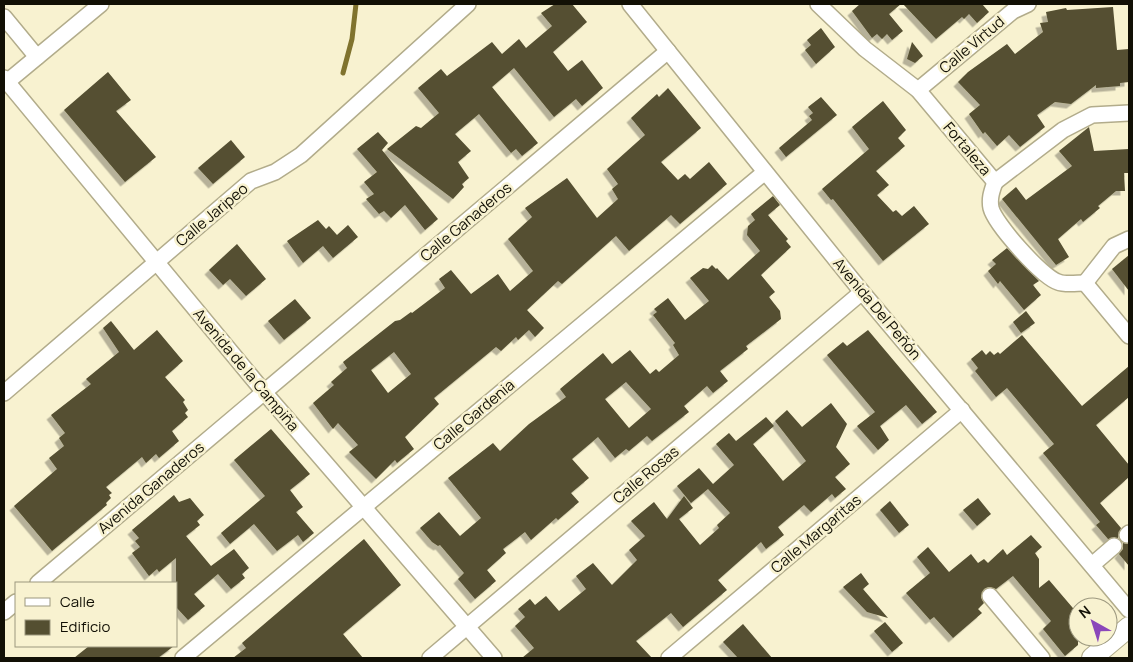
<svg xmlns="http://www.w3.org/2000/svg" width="1133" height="662" font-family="Manrope,sans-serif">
<defs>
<filter id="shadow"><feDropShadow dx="-4.5" dy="4.5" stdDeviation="0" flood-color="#0004"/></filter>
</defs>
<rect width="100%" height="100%" fill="#f8f2d0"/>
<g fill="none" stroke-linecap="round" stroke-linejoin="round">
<!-- stream -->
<path stroke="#80732e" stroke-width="5" d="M343 73 352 39 356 4"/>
</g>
<!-- building -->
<g fill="#544f31" fill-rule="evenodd" filter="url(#shadow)">
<path d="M555 4H572L587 22 553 52 568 71 582 60 603 88 582 106 576 99 554 117 514 68 492 87 538 143 522 156 516 149 511 153 479 114 455 134 471 151 458 162 469 178 462 184 464 187 453 199 387 149 416 126 421 128 439 113 418 88 441 69 447 76 492 42 502 54 519 39 526 48 552 26 541 13Z"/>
<path d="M860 4H901L889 14 903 31 892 40 887 34 882 39 877 34 872 38 852 11Z"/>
<path d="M903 4H982L989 12 977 23 969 14 964 19 962 17 936 39Z"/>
<path d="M1113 7 1117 50 1129 49V82L1120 83V86L1096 88V85L1071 104 1055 102 1037 115 1045 127 1020 147 1009 135 997 146 985 132 983 134 969 114 980 105 958 82 968 72 1007 44 1015 54 1043 32 1040 23 1048 22 1046 12 1066 8 1067 10Z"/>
<path d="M821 28 835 47 816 64 805 50 811 45 807 40Z"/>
<path d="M912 42 923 56 915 63 907 59Z"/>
<path d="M108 72 131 100 116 111 156 157 125 182 64 110Z"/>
<path d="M668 88 701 128 661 162 678 180 685 174 690 179 709 162 727 184 680 224 671 215 629 251 616 236 562 284 558 281 527 310 544 328 535 337 529 330 518 340 516 337 501 351 496 347 434 398 439 404 405 437 414 449 397 463 395 460 376 479 349 452 358 445 338 423 333 429 313 403 334 385 331 382 347 368 343 362 395 321 400 320 411 312 412 313 445 288 439 279 451 270 471 294 498 274 510 291 533 271 508 239 532 217 525 208 567 178 597 218 618 199 612 189 618 184 607 169 645 135 631 118 657 94 659 97ZM394 352 411 374 388 393 371 370Z"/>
<path d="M821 97 837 115 786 157 779 148 812 120 809 116 813 113 808 107Z"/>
<path d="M883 101 906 130 898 138 905 146 876 171 889 185 877 195 893 212 896 210 902 216 914 206 929 224 883 261 833 199 831 200 822 189 869 149 852 127Z"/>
<path d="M1089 127 1094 151 1129 149V173H1124L1125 191H1116L1098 206 1100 208 1083 222 1081 219 1058 239 1069 257 1056 265 1002 199 1016 187 1026 200 1072 166 1059 151Z"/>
<path d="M378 132 388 143 382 150 438 219 425 230 405 205 391 218 384 211 379 214 366 199 374 194 364 182 377 172 357 149Z"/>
<path d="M231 140 245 157 213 184 198 168Z"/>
<path d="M773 196 780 205 768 215 788 239 786 241 791 247 761 275 775 292 769 297 780 311 781 319 746 346 748 349 720 371 728 381 713 393 707 386 684 406 689 412 652 441 647 436 629 451 626 449 615 458 598 437 572 459 589 478 571 493 579 502 558 520 556 518 531 540 525 532 503 549 506 553 487 570 496 581 475 599 458 579 464 573 440 545 438 546 432 542 420 528 439 512 460 536 481 518 448 478 493 443 500 451 529 424 566 397 560 389 603 353 612 364 630 350 650 374 656 369 659 372 679 355 673 345 675 343 653 315 657 312 654 309 668 298 685 320 709 301 690 278 703 268 708 269 712 265 716 269 717 268 728 280 760 251 747 235 748 226 755 220 751 214ZM626 382 651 409 629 428 605 399Z"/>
<path d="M318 220 326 229 329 226 337 235 348 225 358 237 333 258 323 246 303 263 287 241Z"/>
<path d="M237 244 266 279 246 296 230 279 223 285 209 270Z"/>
<path d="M1007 248 1039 281 1033 285 1041 295 1024 310 1000 281 998 284 988 271 996 264 992 260Z"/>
<path d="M1129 255V291L1112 269Z"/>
<path d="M295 299 311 318 284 340 268 321Z"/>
<path d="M1026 311 1035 323 1021 333 1013 322Z"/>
<path d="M111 321 134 350 157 330 183 361 165 377 185 400 183 402 188 410 185 413 188 417 172 431 179 441 159 458 156 454 146 463 142 457 106 487 112 493 109 495 111 498 106 503 107 505 52 551 14 506 57 469 49 458 64 446 59 438 65 433 51 415 91 384 86 379 119 352 103 328Z"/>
<path d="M868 330 937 412 922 424 906 405 880 426 889 440 878 450 857 426 875 412 827 355 843 342 847 346Z"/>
<path d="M1022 335 1082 406 1129 366V397L1096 425 1129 465V477L1100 503 1121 528 1118 538 1108 539 1096 525 1100 522 1043 453 1054 444 1007 388 996 397 975 371 978 368 971 359 982 350 986 355 990 351 994 355 998 352 1000 354Z"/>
<path d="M831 403 847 424 836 447 850 464 835 477 846 489 835 498 832 494 811 512 804 505 778 527 784 535 766 549 761 542 718 580 727 590 683 627 671 613 636 641 652 658H522L534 648 515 626 525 617 518 609 530 599 535 605 546 596 559 611 586 589 576 576 593 563 612 585 637 560 629 550 645 536 631 521 654 502 667 519 684 496 693 508 679 519 700 545 719 528 717 525 730 513 708 489 691 503 677 486 699 468 713 484 734 465 716 444 729 433 736 441 766 417 774 426 753 444 783 481 806 461 775 421 787 410 802 427Z"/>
<path d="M271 429 310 474 290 490 303 507 296 512 314 533 303 542 298 535 277 551 254 524 230 544 221 533 265 496 234 460Z"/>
<path d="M174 495 179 502 190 498 204 515 197 521 200 525 186 536 211 566 234 549 249 568 242 574 245 578 231 589 218 574 194 594 205 606 188 620 176 607V558L159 572 157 569 149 576 132 553 140 547 135 541 139 538 132 530Z"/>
<path d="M978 498 991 514 977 526 963 510Z"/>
<path d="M890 501 909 525 899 533 880 510Z"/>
<path d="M1031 535 1042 547 1035 553 1039 559V588L1049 580 1078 614V645L1065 656 1043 629 1051 621 1013 576 996 589 989 587 984 589 981 597 984 603 978 609 982 613 953 638 934 617 930 620 906 593 930 573 917 557 928 547 949 572 971 554 978 563 984 559 988 563 1003 549 1007 555Z"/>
<path d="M364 539 401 585 343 634 363 658H233L246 648 242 643Z"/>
<path d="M1123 543 1129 544V566L1119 554 1123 549Z"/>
<path d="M861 573 869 584 863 589 888 618 867 612 843 587Z"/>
<path d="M885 622 903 643 892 652 874 631Z"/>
<path d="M743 624 772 658H738L723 642Z"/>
<path d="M89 646H174L158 658H74Z"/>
</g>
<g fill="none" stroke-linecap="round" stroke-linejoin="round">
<!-- minor casing -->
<g stroke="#b2ac8b" stroke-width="18">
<g id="minor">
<path d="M630 4 862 292 1129 610"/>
<path d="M818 4 865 49 918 90 995 182"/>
<path d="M4 17 37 57"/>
<path d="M4 78 264 392 494 658"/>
<path d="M7 82 101 4"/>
<path d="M918 90 1013 11 1028 4"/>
<path d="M995 182 1063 130 1092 115 1129 113"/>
<path d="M995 182C992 191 989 198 991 208 995 224 1042 277 1058 282 1065 285 1077 283 1085 283"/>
<path d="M1085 283 1129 336"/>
<path d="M1085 283 1114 246 1129 239"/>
<path d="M4 393 251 181 275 172 301 155 468 4"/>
<path d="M1127 535 1129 533"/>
<path d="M1092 565 1114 546"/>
<path d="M38 583 668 51"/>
<path d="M990 596 1042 658"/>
<path d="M4 612 16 602"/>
<path d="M183 658 765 172"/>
<path d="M430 658 862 292"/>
<path d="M669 658 962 410"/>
</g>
</g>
<!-- major casing -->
<g stroke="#b2ac8b" stroke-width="22">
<path id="major" d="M1092 658 1129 627"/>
</g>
<!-- minor -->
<use href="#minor" stroke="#fff" stroke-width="15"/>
<!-- major -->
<use href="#major" stroke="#fff" stroke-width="20"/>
</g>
<g text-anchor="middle" stroke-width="5" stroke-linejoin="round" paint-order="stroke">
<!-- street labels -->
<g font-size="15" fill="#121005" stroke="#f8f2d0">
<text transform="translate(972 45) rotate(-40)" y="5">Calle Virtud</text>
<text transform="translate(967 149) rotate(50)" y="5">Fortaleza</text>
<text transform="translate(212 215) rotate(-40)" y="5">Calle Jaripeo</text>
<text transform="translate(466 222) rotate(-40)" y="5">Calle Ganaderos</text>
<text transform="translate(877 309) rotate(50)" y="5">Avenida Del Peñón</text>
<text transform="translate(246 370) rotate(50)" y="5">Avenida de la Campiña</text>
<text transform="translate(474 415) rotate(-40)" y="5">Calle Gardenia</text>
<text transform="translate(646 475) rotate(-40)" y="5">Calle Rosas</text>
<text transform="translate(151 488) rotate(-40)" y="5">Avenida Ganaderos</text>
<text transform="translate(816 534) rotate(-40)" y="5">Calle Margaritas</text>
</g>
</g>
<!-- border -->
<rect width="1133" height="662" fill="none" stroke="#121005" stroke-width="10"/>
<!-- legend -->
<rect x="15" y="582" width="162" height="65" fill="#f8f2d0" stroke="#9c987f"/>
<rect x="25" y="598" width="25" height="8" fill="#ffffff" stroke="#9c987f"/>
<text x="60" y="607" font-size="15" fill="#121005">Calle</text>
<rect x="25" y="620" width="25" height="15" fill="#544f31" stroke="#9c987f"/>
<text x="60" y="632" font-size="15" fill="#121005">Edificio</text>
<!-- north arrow -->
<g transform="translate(1093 622) rotate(321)"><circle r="24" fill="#f8f2d0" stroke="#9c987f"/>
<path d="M0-4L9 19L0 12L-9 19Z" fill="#8b46ba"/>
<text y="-8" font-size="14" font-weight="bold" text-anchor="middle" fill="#121005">N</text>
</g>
</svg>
